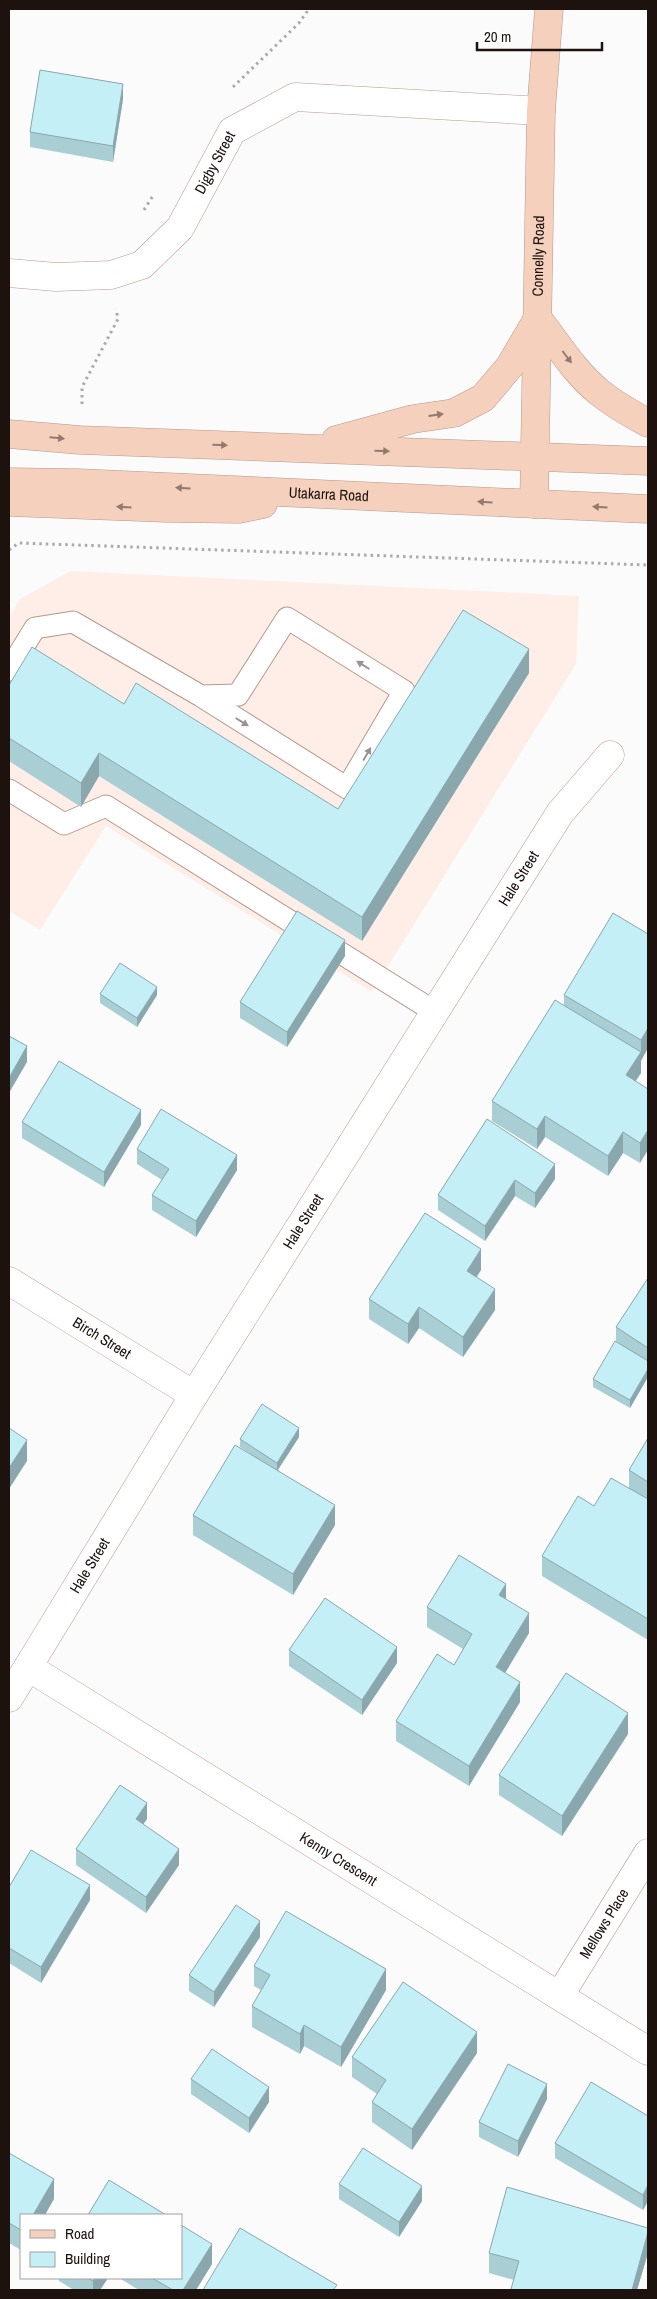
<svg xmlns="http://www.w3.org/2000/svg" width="657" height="2299" font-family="'Archivo Narrow',sans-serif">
<rect width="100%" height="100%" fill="#fbfbfb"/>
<!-- built -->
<path fill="#feeee7" d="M71 571 579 596 576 664 372 992 106 826 40 930 9 911V618L20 599Z"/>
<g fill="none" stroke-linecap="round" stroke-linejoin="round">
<!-- lane casing -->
<g stroke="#b6988c" stroke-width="23">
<g id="lane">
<path d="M9 670 35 628 73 622 201 696 347 788 404 691 287 618 238 695 201 696"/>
<path d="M9 790 64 824 106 806 435 1012"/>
</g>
</g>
<!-- street casing -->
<g stroke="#b6988c" stroke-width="29">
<g id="street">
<path id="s1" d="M9 273 56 277 111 275 142 265 180 228 232 131 295 97 541 111"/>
<path id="s2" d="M9 1281 194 1395"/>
<path id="s3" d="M28 1667 648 2051"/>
<path id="s4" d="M9 1698 194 1395 560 813 610 755"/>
<path id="s5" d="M560 1995 648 1853"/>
</g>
</g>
<!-- secondary casing -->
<g stroke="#b6988c" stroke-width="29">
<g id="secondary">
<path d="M538 319C557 343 575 373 599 392 615 405 631 414 648 423"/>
<path d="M9 434 80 440 648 461"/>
<path d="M336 440 413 419 454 413 483 398 510 366 537 320"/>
<path id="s6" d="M9 482 78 483 648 509"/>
<path d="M9 502 167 508 239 509 263 504"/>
<path id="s7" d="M534 504 541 111 549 9"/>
</g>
</g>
<!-- path -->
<g stroke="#ada9a8" stroke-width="3" stroke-dasharray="2.5 4" stroke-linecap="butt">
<path d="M233 87 299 23 309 9"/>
<path d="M144 210 154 194"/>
<path d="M82 404V387L118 319 116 309"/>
<path d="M9 550 19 543 648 565"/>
</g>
<!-- lane -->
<use href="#lane" stroke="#fff" stroke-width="21"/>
<!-- street -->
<use href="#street" stroke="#fff" stroke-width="28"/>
<!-- secondary -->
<use href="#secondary" stroke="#f4d0bd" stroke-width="28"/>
</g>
<!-- wall -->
<g fill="#a9ced4">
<path d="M123 99 113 162 30 147V132Z"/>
<path d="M529 673 362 941 99 776 81 807 9 761V685L124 704 338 809Z"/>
<path d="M648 934 641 1061V1073L635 1081 648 1089 640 1163 623 1153 608 1176 545 1137 537 1149 492 1121V1101L564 1005V995Z"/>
<path d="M345 956 287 1047 240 1018V1002Z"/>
<path d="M100 994 157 995 137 1027 100 1003Z"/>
<path d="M487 1119 555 1179 535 1208 515 1196 485 1241 438 1210V1195Z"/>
<path d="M22 1122 141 1125 104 1187 22 1138Z"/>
<path d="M137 1149 237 1170 196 1237 152 1210V1195L162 1180 137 1164Z"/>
<path d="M481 1270 476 1277 495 1310 463 1357 419 1328 408 1344 369 1319V1299Z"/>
<path d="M648 1278V1377L630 1408 593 1387V1379L616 1341V1327Z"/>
<path d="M299 1437 278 1470 335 1525 293 1595 193 1535V1515L255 1457 240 1447V1439Z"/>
<path d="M648 1438V1640L542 1576V1556L594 1506 629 1488V1470Z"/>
<path d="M506 1599 529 1633 505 1673 520 1702 469 1786 396 1741V1721L454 1665 463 1649 427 1627V1607Z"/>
<path d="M289 1650 397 1663 362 1715 289 1666Z"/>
<path d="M628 1734 562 1836 499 1795V1775Z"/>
<path d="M147 1819 143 1824 179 1865 146 1913 76 1865V1849Z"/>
<path d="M9 1887 90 1900 41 1983 9 1963Z"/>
<path d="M260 1937 214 2007 189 1991V1975Z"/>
<path d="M254 1966 386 1990 341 2067 304 2046 300 2054 252 2027V2006L261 1990 254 1986Z"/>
<path d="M477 2053 412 2150 372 2122V2102L377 2094 352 2077V2057Z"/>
<path d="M191 2079 269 2102 249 2133 191 2094Z"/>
<path d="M547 2099 518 2157 479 2137V2122Z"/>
<path d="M648 2116V2201L643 2210 555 2158V2143Z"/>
<path d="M9 2153 54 2199 21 2215V2250L9 2243Z"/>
<path d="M339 2184 422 2201 399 2237 339 2199Z"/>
<path d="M648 2228V2253L637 2290H511L514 2280 489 2273V2253Z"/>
<path d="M212 2264 196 2290H139L119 2278H181Z"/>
<path d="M59 2278H108L100 2290H74L59 2281Z"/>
</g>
<!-- shaded-wall -->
<g fill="#8aa7ad">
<path d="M123 84V99L113 162V146Z"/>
<path d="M529 649V673L362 941V917Z"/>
<path d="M99 753V776L81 807V783Z"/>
<path d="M345 940V956L287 1047V1032Z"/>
<path d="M157 987V995L137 1027V1018Z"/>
<path d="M648 1028V1048L641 1061V1040Z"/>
<path d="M27 1046V1062L9 1093V1078Z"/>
<path d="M641 1052V1073L626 1096V1075Z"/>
<path d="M141 1110V1125L104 1187V1172Z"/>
<path d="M545 1116V1137L537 1149V1129Z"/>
<path d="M648 1130V1150L640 1163V1143Z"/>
<path d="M623 1132V1153L608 1176V1156Z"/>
<path d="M237 1155V1170L196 1237V1221Z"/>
<path d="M555 1164V1179L535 1208V1193Z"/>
<path d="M515 1180V1196L485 1241V1226Z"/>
<path d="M481 1249V1270L467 1292V1271Z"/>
<path d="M495 1289V1310L463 1357V1337Z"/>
<path d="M419 1307V1328L408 1344V1324Z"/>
<path d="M648 1369V1377L630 1408V1400Z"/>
<path d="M299 1428V1437L277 1471V1463Z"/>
<path d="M27 1440V1461L9 1489V1468Z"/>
<path d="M335 1505V1525L293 1595V1574Z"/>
<path d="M506 1584V1604L499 1595Z"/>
<path d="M529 1613V1633L496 1688V1667Z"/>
<path d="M397 1647V1663L362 1715V1700Z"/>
<path d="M520 1682V1702L469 1786V1766Z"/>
<path d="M628 1713V1734L562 1836V1816Z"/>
<path d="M147 1803V1819L136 1835V1819Z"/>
<path d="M179 1849V1865L146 1913V1897Z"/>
<path d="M90 1885V1900L41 1983V1967Z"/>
<path d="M260 1921V1937L214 2007V1992Z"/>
<path d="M386 1969V1990L341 2067V2047Z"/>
<path d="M304 2025V2046L300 2054V2034Z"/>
<path d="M477 2032V2053L412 2150V2129Z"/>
<path d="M547 2084V2099L518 2157V2141Z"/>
<path d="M269 2087V2102L249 2133V2118Z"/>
<path d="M54 2179V2199L45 2215H33Z"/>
<path d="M648 2185V2201L643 2210V2195Z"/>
<path d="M422 2186V2201L399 2237V2222Z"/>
<path d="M648 2232V2253L637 2290H632Z"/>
<path d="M212 2244V2264L196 2290H183Z"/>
<path d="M95 2278H108L100 2290H93V2281Z"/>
</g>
<!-- building -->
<g fill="#c5eff7" stroke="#8aa7ad">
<path d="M40 70 123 84 113 146 30 132Z"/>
<path d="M463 610 529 649 362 917 99 753 81 783 9 738V685L32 647 124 704 136 683 338 809Z"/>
<path d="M297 911 345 940 287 1032 240 1002Z"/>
<path d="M613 913 648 934V1028L641 1040 564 995Z"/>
<path d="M120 963 157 987 137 1018 100 994Z"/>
<path d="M555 1000 641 1052 626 1075 648 1089V1130L640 1143 623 1132 608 1156 545 1116 537 1129 492 1101Z"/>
<path d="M9 1036 27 1046 9 1078Z"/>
<path d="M59 1061 141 1110 104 1172 22 1122Z"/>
<path d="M161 1109 237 1155 196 1221 152 1195 169 1169 137 1149Z"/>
<path d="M487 1119 555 1164 535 1193 515 1180 485 1226 438 1195Z"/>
<path d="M425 1213 481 1249 467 1271 495 1289 463 1337 419 1307 408 1324 369 1299Z"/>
<path d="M648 1278V1348L616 1327Z"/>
<path d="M615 1341 648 1361V1369L630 1400 593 1379Z"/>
<path d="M262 1404 299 1428 277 1463 240 1439Z"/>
<path d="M9 1428 27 1440 9 1468Z"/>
<path d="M648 1438V1482L629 1470Z"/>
<path d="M235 1445 335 1505 293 1574 193 1515Z"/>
<path d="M611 1478 648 1499V1619L542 1556 578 1496 594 1506Z"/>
<path d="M459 1555 506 1584 499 1595 529 1613 496 1667 520 1682 469 1766 396 1721 437 1654 454 1665 472 1634 427 1607Z"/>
<path d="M325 1598 397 1647 362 1700 289 1650Z"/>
<path d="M566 1673 628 1713 562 1816 499 1775Z"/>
<path d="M120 1785 147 1803 136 1819 179 1849 146 1897 76 1849Z"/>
<path d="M31 1850 90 1885 41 1967 9 1948V1887Z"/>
<path d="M236 1905 260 1921 214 1992 189 1975Z"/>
<path d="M286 1911 386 1969 341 2047 304 2025 300 2034 252 2006 270 1975 254 1966Z"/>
<path d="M403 1982 477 2032 412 2129 372 2102 386 2080 352 2057Z"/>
<path d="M212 2049 269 2087 249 2118 191 2079Z"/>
<path d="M508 2064 547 2084 518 2141 479 2122Z"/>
<path d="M591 2082 648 2116V2185L643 2195 555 2143Z"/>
<path d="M363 2148 422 2186 399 2222 339 2184Z"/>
<path d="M9 2153 54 2179 33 2215H21V2230L9 2223Z"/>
<path d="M109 2180 166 2215H88Z"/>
<path d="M507 2187 648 2228V2232L632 2290H514L511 2289 519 2261 489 2253Z"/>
<path d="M181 2225 212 2244 183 2290H173L152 2278H181Z"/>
<path d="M240 2228 337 2285 333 2290H203Z"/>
<path d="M87 2278H95L93 2281Z"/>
</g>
<!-- one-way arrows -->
<defs><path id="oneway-solid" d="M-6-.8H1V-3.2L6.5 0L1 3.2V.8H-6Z" transform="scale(1.25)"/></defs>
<g fill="#937a6e">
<use href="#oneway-solid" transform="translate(567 357) rotate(53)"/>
<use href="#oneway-solid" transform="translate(436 415) rotate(-8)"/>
<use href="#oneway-solid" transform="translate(57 438) rotate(5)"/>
<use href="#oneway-solid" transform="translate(220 445) rotate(2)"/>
<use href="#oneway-solid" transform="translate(382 451) rotate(2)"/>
<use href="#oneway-solid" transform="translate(183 488) rotate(-177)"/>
<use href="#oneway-solid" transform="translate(485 502) rotate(-177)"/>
<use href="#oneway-solid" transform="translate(124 507) rotate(-177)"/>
<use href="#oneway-solid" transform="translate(600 507) rotate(-177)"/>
</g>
<g fill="#999493">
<use href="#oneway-solid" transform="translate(363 665) rotate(-148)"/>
<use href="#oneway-solid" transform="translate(242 722) rotate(32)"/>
<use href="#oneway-solid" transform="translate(367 754) rotate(-60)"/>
</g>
<g text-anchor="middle" stroke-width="4" stroke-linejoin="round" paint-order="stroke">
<!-- street labels -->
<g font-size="15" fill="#1d120e" stroke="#fff">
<text dy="5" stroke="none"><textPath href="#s1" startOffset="262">Digby Street</textPath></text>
<text dy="5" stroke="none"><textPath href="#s7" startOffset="248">Connelly Road</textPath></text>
<text dy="5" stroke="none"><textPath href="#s6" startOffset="320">Utakarra Road</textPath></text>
<text dy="5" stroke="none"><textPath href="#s4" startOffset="965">Hale Street</textPath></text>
<text dy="5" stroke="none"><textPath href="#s4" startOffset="560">Hale Street</textPath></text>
<text dy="5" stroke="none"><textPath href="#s2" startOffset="109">Birch Street</textPath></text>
<text dy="5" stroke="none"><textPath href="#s4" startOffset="155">Hale Street</textPath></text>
<text dy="5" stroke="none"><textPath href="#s3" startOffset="365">Kenny Crescent</textPath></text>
<text dy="5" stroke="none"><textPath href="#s5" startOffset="84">Mellows Place</textPath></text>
</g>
</g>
<!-- border -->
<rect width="657" height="2299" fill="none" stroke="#1d120e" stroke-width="20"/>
<!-- legend -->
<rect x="20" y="2214" width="162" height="65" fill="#ffffff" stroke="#a5a09f"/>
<rect x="30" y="2230" width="25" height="8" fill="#f4d0bd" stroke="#a5a09f"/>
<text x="65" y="2239" font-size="15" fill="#1d120e">Road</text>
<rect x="30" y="2252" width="25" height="15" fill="#c5eff7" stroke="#a5a09f"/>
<text x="65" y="2264" font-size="15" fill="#1d120e">Building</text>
<!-- scale -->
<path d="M477 42v8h125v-8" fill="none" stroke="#1d120e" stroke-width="2.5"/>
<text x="484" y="42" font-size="15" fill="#1d120e" stroke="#ffffff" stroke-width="4" paint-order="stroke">20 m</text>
</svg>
